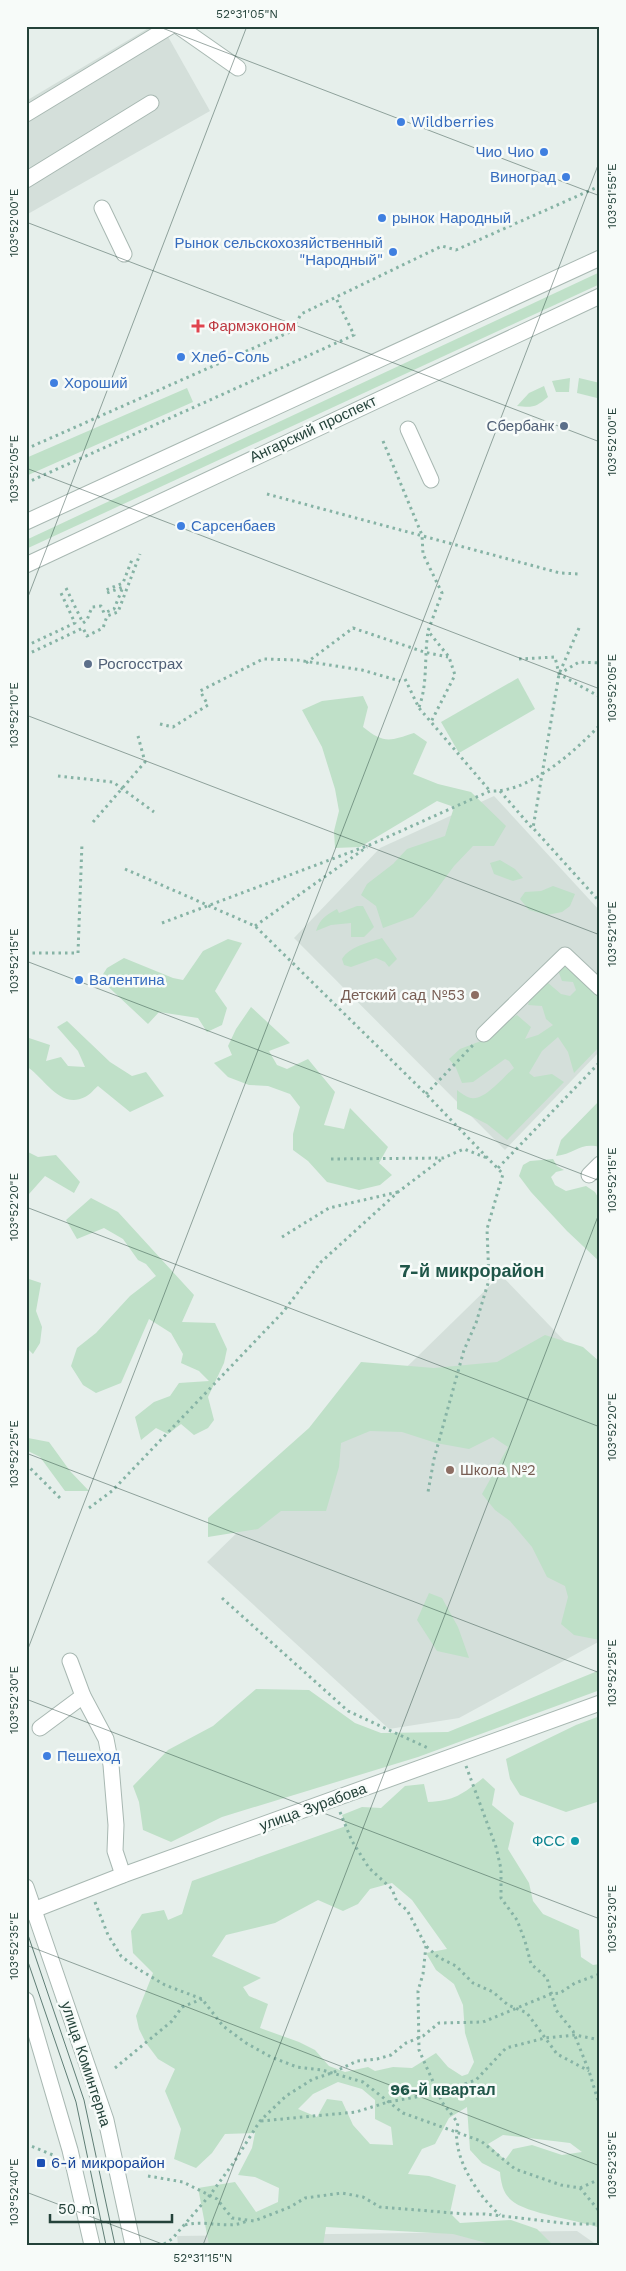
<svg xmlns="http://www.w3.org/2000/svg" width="626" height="2271" font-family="'Work Sans',sans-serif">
<rect width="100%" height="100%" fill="#e6efeb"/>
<!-- built -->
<g fill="#d4dfda">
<path d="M152 26H162L210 111 26 215V101Z"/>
<path d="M494 796 600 911V1051L505 1150 294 938 380 848Z"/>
<path d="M501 1275 600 1378V1641L459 1718 389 1729 207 1562Z"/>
<path d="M577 2231 597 2245H178L177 2236Z"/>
</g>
<!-- green -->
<g fill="#bfe0c8" fill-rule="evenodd">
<path d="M600 272V284L26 549V540Z"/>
<path d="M570 378 569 392H556L552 381Z"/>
<path d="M579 378 600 383V394L597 398 577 393Z"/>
<path d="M544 386 548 397C536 407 533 408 517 406L529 393Z"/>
<path d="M187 388 193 402 26 476V458Z"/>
<path d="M518 678 535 709 459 753 441 722Z"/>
<path d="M363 696 368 707 363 727C384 744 390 741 414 733L427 742 413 774 438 784 471 792 506 826 494 846H473L454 866 431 897 413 917 383 928 376 906 361 895 367 884 393 864 407 849 445 836 454 807 437 801 360 847 335 848 334 831 339 811 335 789 322 747 302 710 322 701Z"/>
<path d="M500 860 515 869 523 878 513 881 494 874 490 863Z"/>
<path d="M553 886 575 894 570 906 562 912 547 915 529 910 520 899 525 892 541 891Z"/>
<path d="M357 906H363L374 927 364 937H351V923L331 925 316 931C320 919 326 915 337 909L339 913Z"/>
<path d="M382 938 397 959 389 967 385 962 376 958 351 967 344 965 342 959C350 946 368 943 382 938Z"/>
<path d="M228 939 242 943 215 991 227 1008 222 1025 207 1032 198 1018 159 1012 148 1024 100 979 107 968 124 958 173 978 183 980 203 951Z"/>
<path d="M563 964 600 982V1046L574 1073 568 1052 558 1037 542 1051 529 1073 534 1077 552 1074 564 1082 507 1140 487 1124 457 1109V1090C461 1093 466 1097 471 1098 485 1101 504 1076 514 1068L509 1061 505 1059 473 1082 462 1083 456 1068 449 1059 460 1049 494 1036 506 1021 517 1015 531 1027 525 1039 538 1035 553 1025 546 1019 542 1006 528 1005 532 992 547 982 561 994 570 996 576 990 573 982 562 981 559 973Z"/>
<path d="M251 1007 290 1043 269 1051 277 1065 287 1069 308 1059 335 1092 324 1125 344 1129 350 1108 388 1147 379 1163 392 1175 380 1185 359 1190 327 1182 308 1161 293 1150V1134L300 1107 290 1094 268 1086 249 1085 228 1077 214 1063 232 1055 228 1046 236 1029Z"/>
<path d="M67 1021 110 1062 132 1076 146 1072 164 1096 130 1112 98 1086C94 1089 90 1095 85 1097 60 1110 44 1077 26 1066V1037L50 1045 46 1061 61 1057 68 1066 85 1067 78 1051 57 1027Z"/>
<path d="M600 1100V1147C580 1142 575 1154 556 1156L561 1140Z"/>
<path d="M26 1151 38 1157 56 1155 80 1182 74 1193 45 1176 29 1194 26 1192Z"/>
<path d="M553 1159 557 1166 564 1170 556 1172 551 1177 555 1185 566 1191 586 1186 595 1192 600 1201V1262L567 1231 531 1192 519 1176 523 1165 530 1161Z"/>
<path d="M91 1198 118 1212 194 1295 182 1322 215 1323 227 1349 224 1363 208 1397 214 1420 208 1428 194 1435 181 1424 168 1434 156 1428 141 1440 135 1417 154 1402 170 1396 179 1383 209 1381 199 1371 181 1363 183 1354 171 1333 149 1319 121 1383 96 1393 83 1385 71 1366 77 1348 96 1333 130 1296 156 1276 146 1264 138 1260 123 1239 104 1228 77 1239 66 1220Z"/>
<path d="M26 1278 41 1283 36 1311 42 1327 40 1343 33 1354 26 1347Z"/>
<path d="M545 1335 583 1347 600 1362V1640L574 1635 561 1624 568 1597 565 1586 547 1577 532 1547 510 1521 495 1510 482 1494 508 1447 493 1437 469 1449 436 1443 402 1432 370 1431 341 1443 339 1467 326 1511H281L258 1529 208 1537V1518L309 1428 361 1362 434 1368 497 1362Z"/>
<path d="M28 1438 49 1442 70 1471 89 1491H65L40 1457 26 1450Z"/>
<path d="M429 1593 442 1598 458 1627 469 1658 437 1651 417 1620Z"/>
<path d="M600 1670V1690L418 1757 222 1817 171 1842 143 1830 139 1802 133 1786 168 1750 213 1726 256 1689 309 1690 355 1723 381 1733 448 1732Z"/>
<path d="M600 1716V1801L566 1812 520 1795 510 1779 506 1759 576 1725Z"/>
<path d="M483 1778 495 1789 492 1805 514 1823 508 1849 529 1883 533 1901 543 1914 579 1930 581 1957 593 1965 600 1964V2228C579 2220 526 2214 511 2200 503 2193 501 2183 500 2172L482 2163 470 2150 467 2107 449 2118 435 2144 422 2149 408 2174 429 2176 456 2185 450 2213 460 2223 511 2220 537 2229 553 2245H494L453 2234 326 2227 323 2245H209L198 2188 235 2182 256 2212 278 2202 279 2188 255 2177 238 2175 252 2148 255 2133 225 2134 212 2153 196 2168 174 2159 181 2129 165 2091 175 2069 158 2059 146 2043 139 2029 136 2016 153 1973 133 1953 131 1931 142 1914 164 1910 168 1920 182 1914 192 1881 346 1826 342 1815 362 1807 381 1808 405 1786 424 1784 428 1802C454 1801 463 1794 483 1778ZM392 1883 412 1900 447 1949 426 1953 436 1970 454 1984 463 2005 465 2033 474 2062 468 2074 462 2076 448 2067 436 2053 412 2068 393 2067 375 2071 368 2067 345 2072 329 2066 315 2050 299 2042 260 2028 268 2004 249 1996 243 1987 261 1978 212 1956 226 1935 275 1923 318 1900 343 1911 358 1904 370 1889ZM338 2082 362 2089 375 2100V2119L391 2127 393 2145 370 2144 353 2125 342 2101 327 2099 317 2117 298 2109 313 2094ZM503 2135 570 2143 582 2152 562 2155 532 2145 513 2149 505 2160 488 2144Z"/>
</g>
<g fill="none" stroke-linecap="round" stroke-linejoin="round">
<!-- minor casing -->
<g stroke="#a8b8b2" stroke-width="17">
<g id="minor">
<path d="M178 26 238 68"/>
<path d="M26 114 171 26"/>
<path d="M26 180 151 103"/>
<path d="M102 208 124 254"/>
<path d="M408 429 431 480"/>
<path d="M26 522 600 258"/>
<path d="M26 565 600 296"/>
<path d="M484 1034 565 955 600 988"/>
<path d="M589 1175 600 1164"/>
<path d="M70 1661 83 1696 106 1739 111 1765 116 1825 115 1851 123 1875"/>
<path d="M40 1728 83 1696"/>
<path d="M26 1887 106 2120 133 2245"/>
<path d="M26 1913 123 1875 600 1703"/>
<path d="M26 2000 70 2150 92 2245"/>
</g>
</g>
<!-- path -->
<g stroke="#86b3a5" stroke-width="3" stroke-dasharray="2.5 4" stroke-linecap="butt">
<path d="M383 441 422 535 423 554 442 593 428 631 449 657 455 675 431 722"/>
<path d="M26 449 292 331 301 314 442 246 456 250 600 186"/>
<path d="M26 483 354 335 336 298"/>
<path d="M267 494 560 573 578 574"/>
<path d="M66 588 83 623 87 620 92 607 101 606 104 613 114 609 123 587 107 593 106 590 123 583 133 557"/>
<path d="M579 628 559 674 533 828 600 902"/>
<path d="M26 646 75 623 60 591"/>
<path d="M26 655 83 628 87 636 103 628 107 616 118 612 140 554"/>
<path d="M519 659 555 657 559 674 600 697"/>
<path d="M306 663 353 628 424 652 448 657"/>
<path d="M559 674 579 662 600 663"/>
<path d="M405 679 419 708 490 791"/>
<path d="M419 707C428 684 424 656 428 632"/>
<path d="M160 724 173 727 208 705 200 691 263 659 297 660 362 670 400 681"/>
<path d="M58 776 113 782 154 812"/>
<path d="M26 781 28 779"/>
<path d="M500 791 532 828"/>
<path d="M93 822 145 762 138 736"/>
<path d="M125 869 255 926 426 1094 503 1174 487 1229 489 1280 476 1323 464 1350 446 1415 434 1459 428 1492"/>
<path d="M162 923 372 844 490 791C529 793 574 752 600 725"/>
<path d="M255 926 367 847"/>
<path d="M26 953H78L82 843"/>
<path d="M426 1094 474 1044"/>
<path d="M331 1159 443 1158 464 1149 487 1158"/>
<path d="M498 1168 600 1062"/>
<path d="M282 1237 329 1208 398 1192"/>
<path d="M26 1464 62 1500"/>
<path d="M89 1508 112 1491 283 1312 321 1262 398 1192 443 1158"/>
<path d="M222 1598 348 1711 430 1749"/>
<path d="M466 1766 496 1847 501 1869V1898L517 1920 525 1941 531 1964 547 1978 556 2010 573 2031 589 2071 600 2107"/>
<path d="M340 1812 352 1841 369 1868 392 1889 397 1902 407 1910 426 1946 438 1957 456 1966 473 1983 493 1992 508 2005 527 2013 557 2054 589 2071"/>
<path d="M95 1902 108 1935 121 1956 138 1969 165 1985 202 1999 223 2026 246 2043 271 2057 297 2067 322 2070 363 2082 403 2113 481 2141 515 2169 561 2185 580 2188 600 2212"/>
<path d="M426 1946 423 1974 418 1991 419 2050 442 2102 458 2123C450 2154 477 2195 500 2215"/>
<path d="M115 2068 172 2021 182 2007 202 1999"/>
<path d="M261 2121 356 2112 388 2102 438 2093 476 2080 506 2048 545 2038 575 2035 600 2040"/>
<path d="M26 2144 53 2155"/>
<path d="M148 2176 183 2182 217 2199 232 2218 254 2221 290 2207 305 2198 342 2193 363 2197 380 2207 466 2214H485L571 2224H600"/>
<path d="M580 2188 600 2179"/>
<path d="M185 2225C206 2219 229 2231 249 2220"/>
<path d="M164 2244 172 2239 210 2195 234 2162 260 2121 286 2096 313 2079 332 2073 357 2061 377 2059 391 2055 406 2043 423 2036 439 2023 483 2022 551 1994 560 1993 575 1983 600 1974"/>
</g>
<!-- minor -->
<use href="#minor" stroke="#fff" stroke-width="15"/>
<!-- tram -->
<g stroke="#5f7d75" stroke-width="1">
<path d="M26 1929 84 2100 115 2245"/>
<path d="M26 1956 76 2102 106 2245"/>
</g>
</g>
<!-- ticks -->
<path fill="none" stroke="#24423a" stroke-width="1" stroke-opacity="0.45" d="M157 26 600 196M26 222 600 442M26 468 600 689M26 602 247 26M26 715 600 935M26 961 600 1181M26 1207 600 1427M26 1453 600 1673M26 1654 600 160M26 1699 600 1919M26 1945 600 2166M26 2192 165 2245M203 2245 600 1211"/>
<!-- markers -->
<g fill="#3f7fe0" stroke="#f7fbf9" stroke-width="2">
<circle cx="401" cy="122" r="5"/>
<circle cx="544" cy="152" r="5"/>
<circle cx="566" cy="177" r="5"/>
<circle cx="382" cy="218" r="5"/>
<circle cx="393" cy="252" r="5"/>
<circle cx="181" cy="357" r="5"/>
<circle cx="54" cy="383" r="5"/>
<circle cx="181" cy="526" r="5"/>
<circle cx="79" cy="980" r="5"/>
<circle cx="47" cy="1756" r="5"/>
</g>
<path fill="#e0444e" stroke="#f7fbf9" stroke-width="2" d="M195.5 318.5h5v5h5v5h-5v5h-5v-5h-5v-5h5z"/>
<g fill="#5c6f8a" stroke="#f7fbf9" stroke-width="2">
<circle cx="564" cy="426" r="5"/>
<circle cx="88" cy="664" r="5"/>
</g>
<g fill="#8d6e63" stroke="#f7fbf9" stroke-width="2">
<circle cx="475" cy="995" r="5"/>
<circle cx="450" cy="1470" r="5"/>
</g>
<circle fill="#0f9aa8" stroke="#f7fbf9" stroke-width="2" cx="575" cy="1841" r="5"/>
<rect fill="#1a4fb4" stroke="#f7fbf9" stroke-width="2" x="36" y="2158" width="10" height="10" rx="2.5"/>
<g text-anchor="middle" stroke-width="5" stroke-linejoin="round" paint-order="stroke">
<!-- shop labels -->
<g font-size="15" fill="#366cbe" stroke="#f7fbf9" text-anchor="start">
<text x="411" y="127">Wildberries</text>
<text x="534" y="157" text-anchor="end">Чио Чио</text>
<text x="556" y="182" text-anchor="end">Виноград</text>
<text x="392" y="223">рынок Народный</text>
<text x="383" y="248" text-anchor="end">Рынок сельскохозяйственный<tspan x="383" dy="17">"Народный"</tspan></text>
<text x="191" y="362">Хлеб-Соль</text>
<text x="64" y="388">Хороший</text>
<text x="191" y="531">Сарсенбаев</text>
<text x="89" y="985">Валентина</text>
<text x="57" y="1761">Пешеход</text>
</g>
<!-- health labels -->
<g font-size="15" fill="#be3a42" stroke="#f7fbf9" text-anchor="start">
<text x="208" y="331">Фармэконом</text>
</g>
<!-- service labels -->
<g font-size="15" fill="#4e5e75" stroke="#f7fbf9" text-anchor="end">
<text x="554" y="431">Сбербанк</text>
<text x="98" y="669" text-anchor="start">Росгосстрах</text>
</g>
<!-- street labels -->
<g font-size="15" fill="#24423a" stroke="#f7fbf9">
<text transform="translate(313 429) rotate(-25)" y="5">Ангарский проспект</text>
<text transform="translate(313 1807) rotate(-20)" y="5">улица Зурабова</text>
<text transform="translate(86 2064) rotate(72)" y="5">улица Коминтерна</text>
</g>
<!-- education labels -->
<g font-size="15" fill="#785e54" stroke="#f7fbf9" text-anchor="end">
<text x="465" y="1000">Детский сад №53</text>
<text x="460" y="1475" text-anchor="start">Школа №2</text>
</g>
<!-- culture labels -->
<g font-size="15" fill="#0d838f" stroke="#f7fbf9" text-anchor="end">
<text x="565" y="1846">ФСС</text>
</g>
<!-- transit labels -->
<g font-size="15" fill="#164399" stroke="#f7fbf9" text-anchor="start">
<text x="51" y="2168">6-й микрорайон</text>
</g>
<!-- neighbourhood labels -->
<g font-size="16" font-weight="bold" fill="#1f5548" stroke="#f7fbf9">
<text x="443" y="2095">96-й квартал</text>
</g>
<!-- quarter labels -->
<g font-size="18" font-weight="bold" fill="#1f5548" stroke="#f7fbf9">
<text x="472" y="1277">7-й микрорайон</text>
</g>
</g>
<!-- border -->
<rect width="626" height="2271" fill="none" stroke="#f7fbf9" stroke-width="55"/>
<!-- scale -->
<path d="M50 2214v8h122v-8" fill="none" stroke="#24423a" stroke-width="2.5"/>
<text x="58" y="2214" font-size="15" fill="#24423a" stroke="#f7fbf9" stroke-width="4" paint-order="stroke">50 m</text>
<rect x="28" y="28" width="570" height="2216" fill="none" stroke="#24423a" stroke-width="2"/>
<g font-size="12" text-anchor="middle" fill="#24423a">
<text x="247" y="18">52°31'05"N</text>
<text transform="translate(612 196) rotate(-90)" y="4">103°51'55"E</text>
<text transform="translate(14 223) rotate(-90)" y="4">103°52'00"E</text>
<text transform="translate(612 442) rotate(-90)" y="4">103°52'00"E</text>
<text transform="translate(14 469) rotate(-90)" y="4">103°52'05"E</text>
<text transform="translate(612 688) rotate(-90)" y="4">103°52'05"E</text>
<text transform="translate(14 715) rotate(-90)" y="4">103°52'10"E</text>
<text transform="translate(612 934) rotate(-90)" y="4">103°52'10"E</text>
<text transform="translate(14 961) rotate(-90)" y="4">103°52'15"E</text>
<text transform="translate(612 1180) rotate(-90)" y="4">103°52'15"E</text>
<text transform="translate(14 1207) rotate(-90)" y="4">103°52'20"E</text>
<text transform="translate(612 1427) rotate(-90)" y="4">103°52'20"E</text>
<text transform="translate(14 1454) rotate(-90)" y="4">103°52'25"E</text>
<text transform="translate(612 1673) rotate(-90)" y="4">103°52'25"E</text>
<text transform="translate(14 1700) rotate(-90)" y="4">103°52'30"E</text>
<text transform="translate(612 1919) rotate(-90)" y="4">103°52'30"E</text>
<text transform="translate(14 1946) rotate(-90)" y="4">103°52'35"E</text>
<text transform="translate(612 2165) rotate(-90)" y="4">103°52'35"E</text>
<text transform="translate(14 2192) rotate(-90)" y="4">103°52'40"E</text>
<text x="203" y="2262">52°31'15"N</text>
</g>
</svg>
